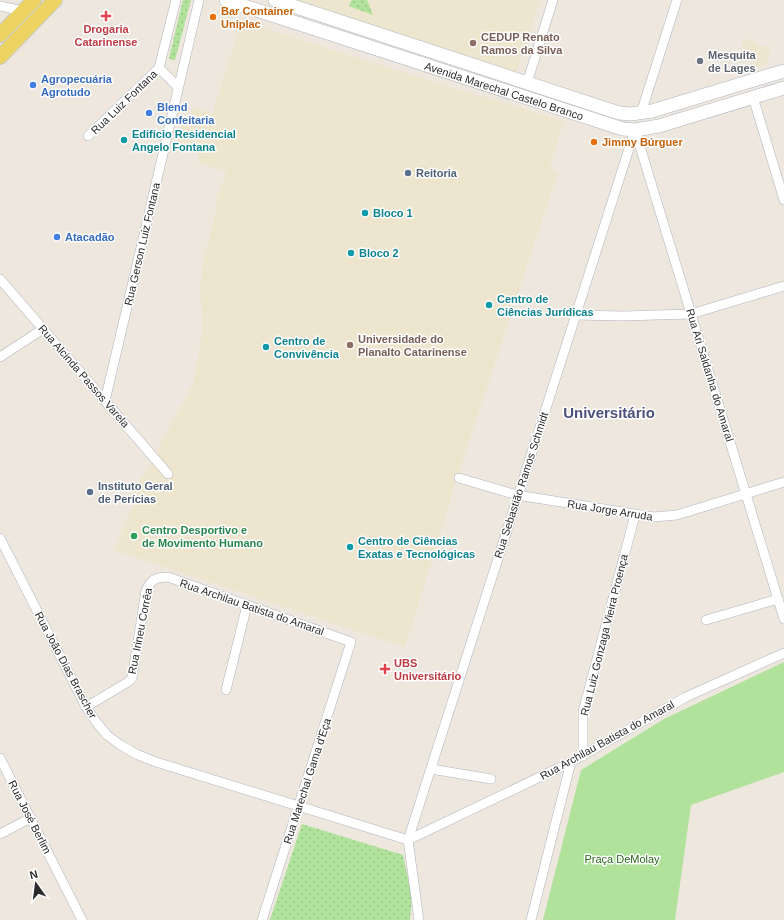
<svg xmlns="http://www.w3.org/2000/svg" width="784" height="920" font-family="Helvetica,sans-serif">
<defs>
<pattern id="grass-dots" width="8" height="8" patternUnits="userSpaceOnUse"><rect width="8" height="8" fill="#b0e29c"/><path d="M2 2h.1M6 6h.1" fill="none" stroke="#98c287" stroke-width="1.8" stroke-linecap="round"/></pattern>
</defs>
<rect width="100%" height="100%" fill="#ede7de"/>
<!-- education -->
<g fill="#eee5ce">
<path d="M291 0H540L516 74Z"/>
<path d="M242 21 436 83 564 121 549 169 558 172 462 462 405 647 114 550 133 506 126 500 148 469 193 383 203 329 200 290 203 260 216 212V200L227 172 197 162 200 150 178 143 181 124 188 125 193 107 212 114Z"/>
<path d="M743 39 757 41 756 45 770 47 767 64 752 69 753 61 740 59Z"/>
</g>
<!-- grass -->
<g fill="url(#grass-dots)">
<path d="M183 0H191L175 60H172L169 58Z"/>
<path d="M352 0H367L373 15 349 6Z"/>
<path d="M302 824 403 855 412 898 410 920H270Z"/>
</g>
<!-- park -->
<path fill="#b0e29c" d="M784 662V772L691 805 675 920H543L581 770 664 719Z"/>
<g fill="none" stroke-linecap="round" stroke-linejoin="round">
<!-- street casing -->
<g stroke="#b1b3bf" stroke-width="10">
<g id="street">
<path d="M176 0 159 68 178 87"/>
<path d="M0 6 23 11"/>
<path d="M527 83 553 0"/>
<path d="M753 97 784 200"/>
<path d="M641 113 677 0"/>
<path d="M635 130 784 619"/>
<path d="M88 136 159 68"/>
<path d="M0 279 168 474"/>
<path d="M575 315 623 316 691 314 784 286"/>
<path d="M0 357 43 329"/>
<path d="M105 401 199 0"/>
<path d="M459 478 517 495 654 517 677 515 784 482"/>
<path d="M0 538 86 707 97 723 107 735 119 744 136 754 156 762 408 840"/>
<path d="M706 620 778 599"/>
<path d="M226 690 247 605"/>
<path d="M86 707 128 682 132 678 146 591C150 580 156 577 168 577L351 642 262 920"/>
<path d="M583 756V712L635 515"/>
<path d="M0 758 82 920"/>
<path d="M431 769 491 779"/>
<path d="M0 834 31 818"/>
<path d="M408 840 571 762 686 697 784 653"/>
<path d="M419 920 408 840 635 130"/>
<path d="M531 920 571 762"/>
</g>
</g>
<!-- secondary casing -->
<g stroke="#b1b3bf" stroke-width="14">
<g id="secondary">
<path d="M226 0 623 129 635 130 659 126 784 88"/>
<path d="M275 0 619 113 631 114 652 111 784 71"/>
</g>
</g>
<!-- primary casing -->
<g stroke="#c8c8c8" stroke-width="16">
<g id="primary">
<path d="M0 35 34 0"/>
<path d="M0 57 55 0"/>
</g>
</g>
<!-- street -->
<use href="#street" stroke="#fff" stroke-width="9"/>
<!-- secondary -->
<use href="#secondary" stroke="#fff" stroke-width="13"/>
<!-- primary -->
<use href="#primary" stroke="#edd462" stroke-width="14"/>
</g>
<!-- markers -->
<g fill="#e0444e" stroke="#fff" stroke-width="1.5">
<path d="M104 10h4v4h4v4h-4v4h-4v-4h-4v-4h4z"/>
<path d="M383 663h4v4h4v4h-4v4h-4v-4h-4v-4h4z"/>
</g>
<g fill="#e8710a" stroke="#fff" stroke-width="1.5">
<circle cx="213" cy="17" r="4"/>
<circle cx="594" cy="142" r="4"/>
</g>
<g fill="#8d6e63" stroke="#fff" stroke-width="1.5">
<circle cx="473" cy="43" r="4"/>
<circle cx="350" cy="345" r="4"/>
</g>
<circle fill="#6b7280" stroke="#fff" stroke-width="1.5" cx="700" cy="61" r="4"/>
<g fill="#3f7fe0" stroke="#fff" stroke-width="1.5">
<circle cx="33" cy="85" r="4"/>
<circle cx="149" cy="113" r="4"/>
<circle cx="57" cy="237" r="4"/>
</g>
<g fill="#0f9aa8" stroke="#fff" stroke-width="1.5">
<circle cx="124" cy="140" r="4"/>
<circle cx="365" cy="213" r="4"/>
<circle cx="351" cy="253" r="4"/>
<circle cx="489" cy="305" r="4"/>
<circle cx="266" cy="347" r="4"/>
<circle cx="350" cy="547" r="4"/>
</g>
<g fill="#5c6f8a" stroke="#fff" stroke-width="1.5">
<circle cx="408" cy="173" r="4"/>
<circle cx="90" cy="492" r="4"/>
</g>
<circle fill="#2e9e5b" stroke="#fff" stroke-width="1.5" cx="134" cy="536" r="4"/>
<g text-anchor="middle" stroke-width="3" stroke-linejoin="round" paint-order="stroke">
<!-- food labels -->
<g font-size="11" font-weight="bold" fill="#c56008" stroke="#fff" text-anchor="start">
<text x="221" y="15">Bar Container<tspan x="221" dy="13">Uniplac</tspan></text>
<text x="602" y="146">Jimmy Búrguer</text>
</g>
<!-- health labels -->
<g font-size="11" font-weight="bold" fill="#be3a42" stroke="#fff">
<text x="106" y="33">Drogaria<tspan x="106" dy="13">Catarinense</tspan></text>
<text x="394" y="667" text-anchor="start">UBS<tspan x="394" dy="13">Universitário</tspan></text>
</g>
<!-- education labels -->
<g font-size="11" font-weight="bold" fill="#785e54" stroke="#fff" text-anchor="start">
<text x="481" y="41">CEDUP Renato<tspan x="481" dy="13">Ramos da Silva</tspan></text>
<text x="358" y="343">Universidade do<tspan x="358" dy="13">Planalto Catarinense</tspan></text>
</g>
<!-- worship labels -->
<g font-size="11" font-weight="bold" fill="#5b616d" stroke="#fff" text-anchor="start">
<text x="708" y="59">Mesquita<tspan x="708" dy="13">de Lages</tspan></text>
</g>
<!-- shop labels -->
<g font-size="11" font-weight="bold" fill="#366cbe" stroke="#fff" text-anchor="start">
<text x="41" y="83">Agropecuária<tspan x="41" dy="13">Agrotudo</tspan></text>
<text x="157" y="111">Blend<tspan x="157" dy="13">Confeitaria</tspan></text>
<text x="65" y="241">Atacadão</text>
</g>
<!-- street labels -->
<g font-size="11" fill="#2b2b2b" stroke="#fff">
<text transform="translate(504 91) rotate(18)" y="4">Avenida Marechal Castelo Branco</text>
<text transform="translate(124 102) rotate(-44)" y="4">Rua Luiz Fontana</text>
<text transform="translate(142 244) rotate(-77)" y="4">Rua Gerson Luiz Fontana</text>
<text transform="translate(710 375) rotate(73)" y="4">Rua Ari Saldanha do Amaral</text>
<text transform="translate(84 376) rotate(49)" y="4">Rua Alcinda Passos Varela</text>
<text transform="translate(521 485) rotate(-72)" y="4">Rua Sebastião Ramos Schmidt</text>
<text transform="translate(610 510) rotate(9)" y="4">Rua Jorge Arruda</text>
<text transform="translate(252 607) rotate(19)" y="4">Rua Archilau Batista do Amaral</text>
<text transform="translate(140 631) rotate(-79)" y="4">Rua Irineu Corrêa</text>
<text transform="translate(604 635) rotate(-76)" y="4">Rua Luiz Gonzaga Vieira Proença</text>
<text transform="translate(66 665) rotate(62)" y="4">Rua João Dias Brascher</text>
<text transform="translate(607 740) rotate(-29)" y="4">Rua Archilau Batista do Amaral</text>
<text transform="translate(307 781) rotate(-72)" y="4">Rua Marechal Gama d'Eça</text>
<text transform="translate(30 817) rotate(63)" y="4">Rua José Berlim</text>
</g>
<!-- culture labels -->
<g font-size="11" font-weight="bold" fill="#0d838f" stroke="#fff" text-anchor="start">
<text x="132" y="138">Edifício Residencial<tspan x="132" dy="13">Angelo Fontana</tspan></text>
<text x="373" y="217">Bloco 1</text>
<text x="359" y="257">Bloco 2</text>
<text x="497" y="303">Centro de<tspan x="497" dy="13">Ciências Jurídicas</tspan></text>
<text x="274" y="345">Centro de<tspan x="274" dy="13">Convivência</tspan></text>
<text x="358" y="545">Centro de Ciências<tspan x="358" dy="13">Exatas e Tecnológicas</tspan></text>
</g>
<!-- service labels -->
<g font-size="11" font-weight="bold" fill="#4e5e75" stroke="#fff" text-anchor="start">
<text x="416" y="177">Reitoria</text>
<text x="98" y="490">Instituto Geral<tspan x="98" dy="13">de Perícias</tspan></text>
</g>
<!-- leisure labels -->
<g font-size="11" font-weight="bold" fill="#27864d" stroke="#fff" text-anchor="start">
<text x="142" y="534">Centro Desportivo e<tspan x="142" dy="13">de Movimento Humano</tspan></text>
</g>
<!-- park labels -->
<g font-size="11" fill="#28681c" stroke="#fff">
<text x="622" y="863">Praça DeMolay</text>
</g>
<!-- district labels -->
<g font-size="15" font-weight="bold" fill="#4c527b" stroke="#fff">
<text x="609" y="418">Universitário</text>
</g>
</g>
<!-- north arrow -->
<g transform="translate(36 884) rotate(346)" stroke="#ffffff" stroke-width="3" paint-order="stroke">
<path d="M0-3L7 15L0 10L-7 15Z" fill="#2b2b2b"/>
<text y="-6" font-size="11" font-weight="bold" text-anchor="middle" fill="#2b2b2b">N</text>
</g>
</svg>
